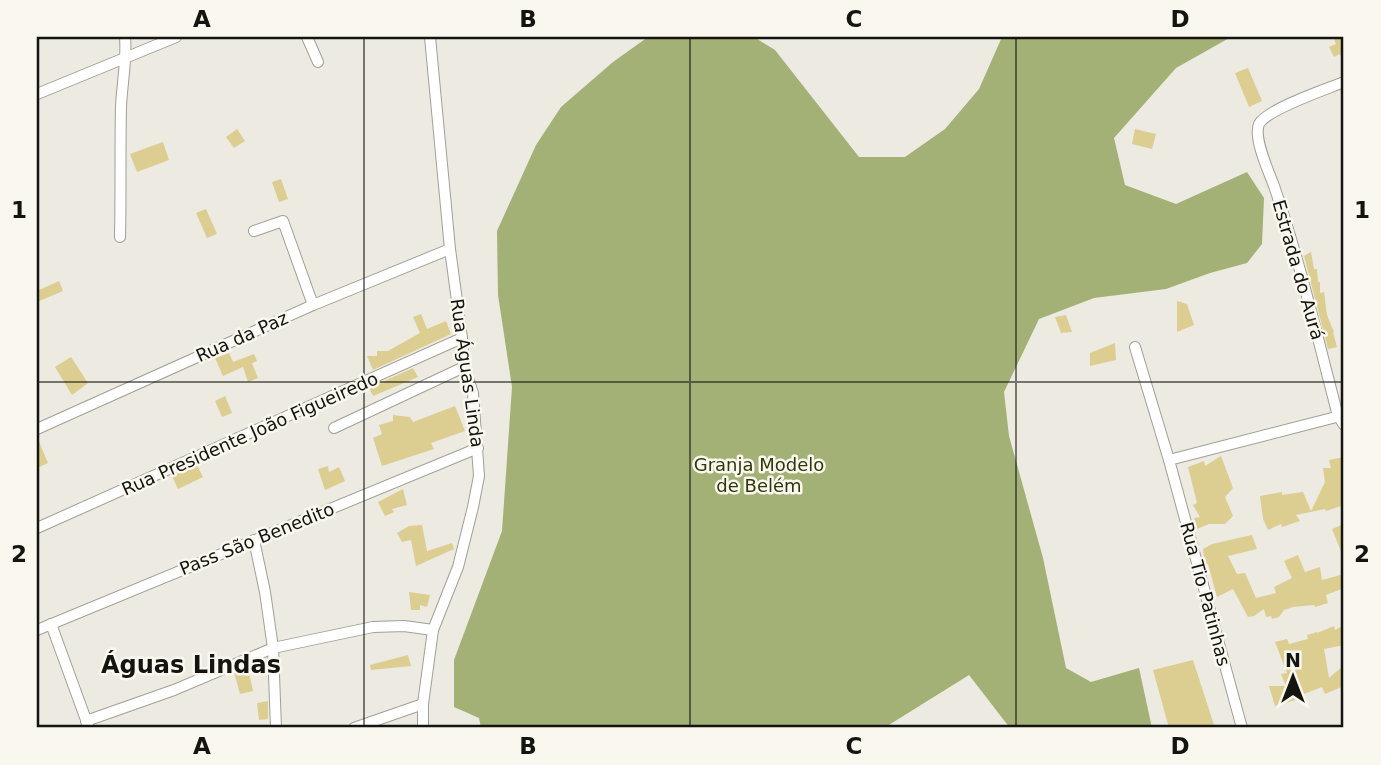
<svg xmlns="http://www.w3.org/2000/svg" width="1381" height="765" font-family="'DejaVu Sans',sans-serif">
<rect width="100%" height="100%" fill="#eceae1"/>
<!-- forest -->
<path fill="#a3b076" d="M648 37H754L775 50 859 157H905L945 129 979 89 1002 37H1231L1176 68 1114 138 1125 185 1176 204 1247 172 1264 198 1262 244 1247 263 1210 273 1166 289 1094 298 1039 319 1004 392 1009 436 1043 558 1066 668 1091 682 1139 668 1152 728H1010L969 675 884 728H481L479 718 454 707V660L502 531 512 387 498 295 497 231 536 145 561 107 613 62Z"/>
<!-- building -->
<g fill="#dcce91">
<path d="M1333 37H1344V64L1340 54 1334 57 1329 47 1336 44Z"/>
<path d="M1248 68 1262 101 1249 107 1235 73Z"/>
<path d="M237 129 245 141 234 148 226 137Z"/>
<path d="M1135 129 1156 134 1152 149 1132 144Z"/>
<path d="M163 142 169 160 137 172 130 154Z"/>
<path d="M281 179 288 199 279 202 272 182Z"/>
<path d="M206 209 217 234 207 238 196 213Z"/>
<path d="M1311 252 1314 269H1317L1318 282H1320V293L1324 292 1327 315 1334 332H1333L1337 347 1328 349 1304 256Z"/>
<path d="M59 281 63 291 37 302V291Z"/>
<path d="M1177 301 1187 304 1194 325 1177 332Z"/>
<path d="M421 314 427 329 446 321 451 334 373 370 367 356H377V351H388L420 333 413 317Z"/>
<path d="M1066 315 1072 332 1061 333 1055 317Z"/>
<path d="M1115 343 1116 360 1090 366V353Z"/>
<path d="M229 353 233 362 254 354 257 361 252 363 258 378 248 382 243 367 223 376 215 358Z"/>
<path d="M71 357 88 383 72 395 55 367Z"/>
<path d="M413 368 418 377 373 396 369 388Z"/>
<path d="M225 396 232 413 222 417 215 401Z"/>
<path d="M455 406 465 431 431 443 434 449 382 466 373 438 382 434 379 425 393 421V415L410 417 413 422Z"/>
<path d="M37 437 48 463 37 468Z"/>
<path d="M1221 456 1233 488 1225 497 1233 516 1225 524H1209L1197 529 1194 518 1200 517 1193 505 1197 503 1188 467 1204 461 1205 466Z"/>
<path d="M1344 457V505L1326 511 1325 509 1296 515 1300 521 1282 527 1281 524 1268 530 1263 519 1260 496 1282 492V495L1303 492 1311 511 1325 482 1323 468H1331L1329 460Z"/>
<path d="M197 465 203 477 178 489 172 476Z"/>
<path d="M328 466 329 472 339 467 345 481 325 490 318 469Z"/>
<path d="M403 489 407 505 392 509 394 512 385 516 378 502Z"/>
<path d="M1344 524V559L1332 529Z"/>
<path d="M422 525 427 551 452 543 454 549 416 566 411 540 402 542 397 533 409 526Z"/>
<path d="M1252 535 1257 549 1228 556 1237 574 1245 573 1256 598 1276 593 1274 587 1292 578 1284 561 1298 555 1305 572 1320 567 1322 580 1344 574V588L1326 595 1328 603 1315 607 1314 605 1293 607 1284 610 1279 617 1272 619 1271 616 1266 617 1264 609 1254 616 1248 617 1233 589 1217 597 1208 564H1205L1203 549 1212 544Z"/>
<path d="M409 592 430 595 427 607 420 605V610H411Z"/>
<path d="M1344 625V645L1324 649 1329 678 1344 665V686L1325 694 1322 687 1301 695 1302 698 1275 706 1269 686H1286L1281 674 1287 673 1275 642 1287 639 1289 644 1308 639 1307 635 1317 632V633L1334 626 1335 630Z"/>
<path d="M408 655 411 666 371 670 370 665Z"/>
<path d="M1193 660 1215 728H1169L1153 670Z"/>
<path d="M248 668 253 691 240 694 234 672Z"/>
<path d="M268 701V719L259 720 257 703Z"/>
</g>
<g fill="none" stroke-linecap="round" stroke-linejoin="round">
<!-- street casing -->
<g stroke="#a19f97" stroke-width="12">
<g id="street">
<path d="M307 37 318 62"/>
<path d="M1344 82C1327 89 1267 109 1259 124 1253 138 1269 172 1274 186 1300 261 1318 340 1338 416L1344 425"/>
<path d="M37 94 176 37"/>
<path d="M254 231 283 221 313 305"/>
<path d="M120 237C121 194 120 150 121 107 122 83 127 60 125 37"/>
<path d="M1135 347 1169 460 1242 728"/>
<path d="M334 428 464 367"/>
<path d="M37 429 313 305 450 249"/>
<path d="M1169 460 1344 415"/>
<path d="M37 528 462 338"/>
<path d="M254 540 265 592 273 648 276 728"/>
<path d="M51 624 89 728"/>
<path d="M37 630 478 448"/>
<path d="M86 721 174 690 273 648 373 627 404 626 433 630"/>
<path d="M354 728 423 704"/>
<path d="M423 728V704L433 630 458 567 473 507 479 476 473 393 464 367 462 338 450 249 430 37"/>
</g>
</g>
<!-- street -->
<use href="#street" stroke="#fff" stroke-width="10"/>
</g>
<!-- grid -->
<path fill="none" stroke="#141411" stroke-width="2" stroke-opacity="0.55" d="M364 37V728M690 37V728M1016 37V728M37 382H1344"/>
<g text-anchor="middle" stroke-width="5" stroke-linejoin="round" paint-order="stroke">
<!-- street labels -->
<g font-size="18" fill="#141411" stroke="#f9f7ee">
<text transform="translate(1298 270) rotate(74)" y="6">Estrada do Aurá</text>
<text transform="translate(242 337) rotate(-24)" y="6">Rua da Paz</text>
<text transform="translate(467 373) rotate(82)" y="6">Rua Águas Linda</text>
<text transform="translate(250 434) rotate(-24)" y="6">Rua Presidente João Figueiredo</text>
<text transform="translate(257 539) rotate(-22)" y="6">Pass São Benedito</text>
<text transform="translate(1205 594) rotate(75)" y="6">Rua Tio Patinhas</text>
</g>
<!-- park labels -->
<g font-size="18" fill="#30380a" stroke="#f9f7ee">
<text x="759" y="471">Granja Modelo<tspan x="759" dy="21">de Belém</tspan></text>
</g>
<!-- district labels -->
<g font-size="24" font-weight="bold" fill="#141411" stroke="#f9f7ee">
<text x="191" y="673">Águas Lindas</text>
</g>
</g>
<!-- border -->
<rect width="1381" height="765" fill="none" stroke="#f9f7ee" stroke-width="77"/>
<!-- north arrow -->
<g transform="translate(1293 677)" stroke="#f9f7ee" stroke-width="5" paint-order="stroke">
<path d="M0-5L12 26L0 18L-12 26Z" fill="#141411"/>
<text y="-10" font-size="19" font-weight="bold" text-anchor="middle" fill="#141411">N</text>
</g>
<rect x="38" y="38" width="1304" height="688" fill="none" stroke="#141411" stroke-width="2.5"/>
<g font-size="23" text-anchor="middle" font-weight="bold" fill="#141411">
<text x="202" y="27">A</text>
<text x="528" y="27">B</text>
<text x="854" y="27">C</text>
<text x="1180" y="27">D</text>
<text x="19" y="218">1</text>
<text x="1362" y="218">1</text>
<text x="19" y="562">2</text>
<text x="1362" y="562">2</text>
<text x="202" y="754">A</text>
<text x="528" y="754">B</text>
<text x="854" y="754">C</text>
<text x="1180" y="754">D</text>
</g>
</svg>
